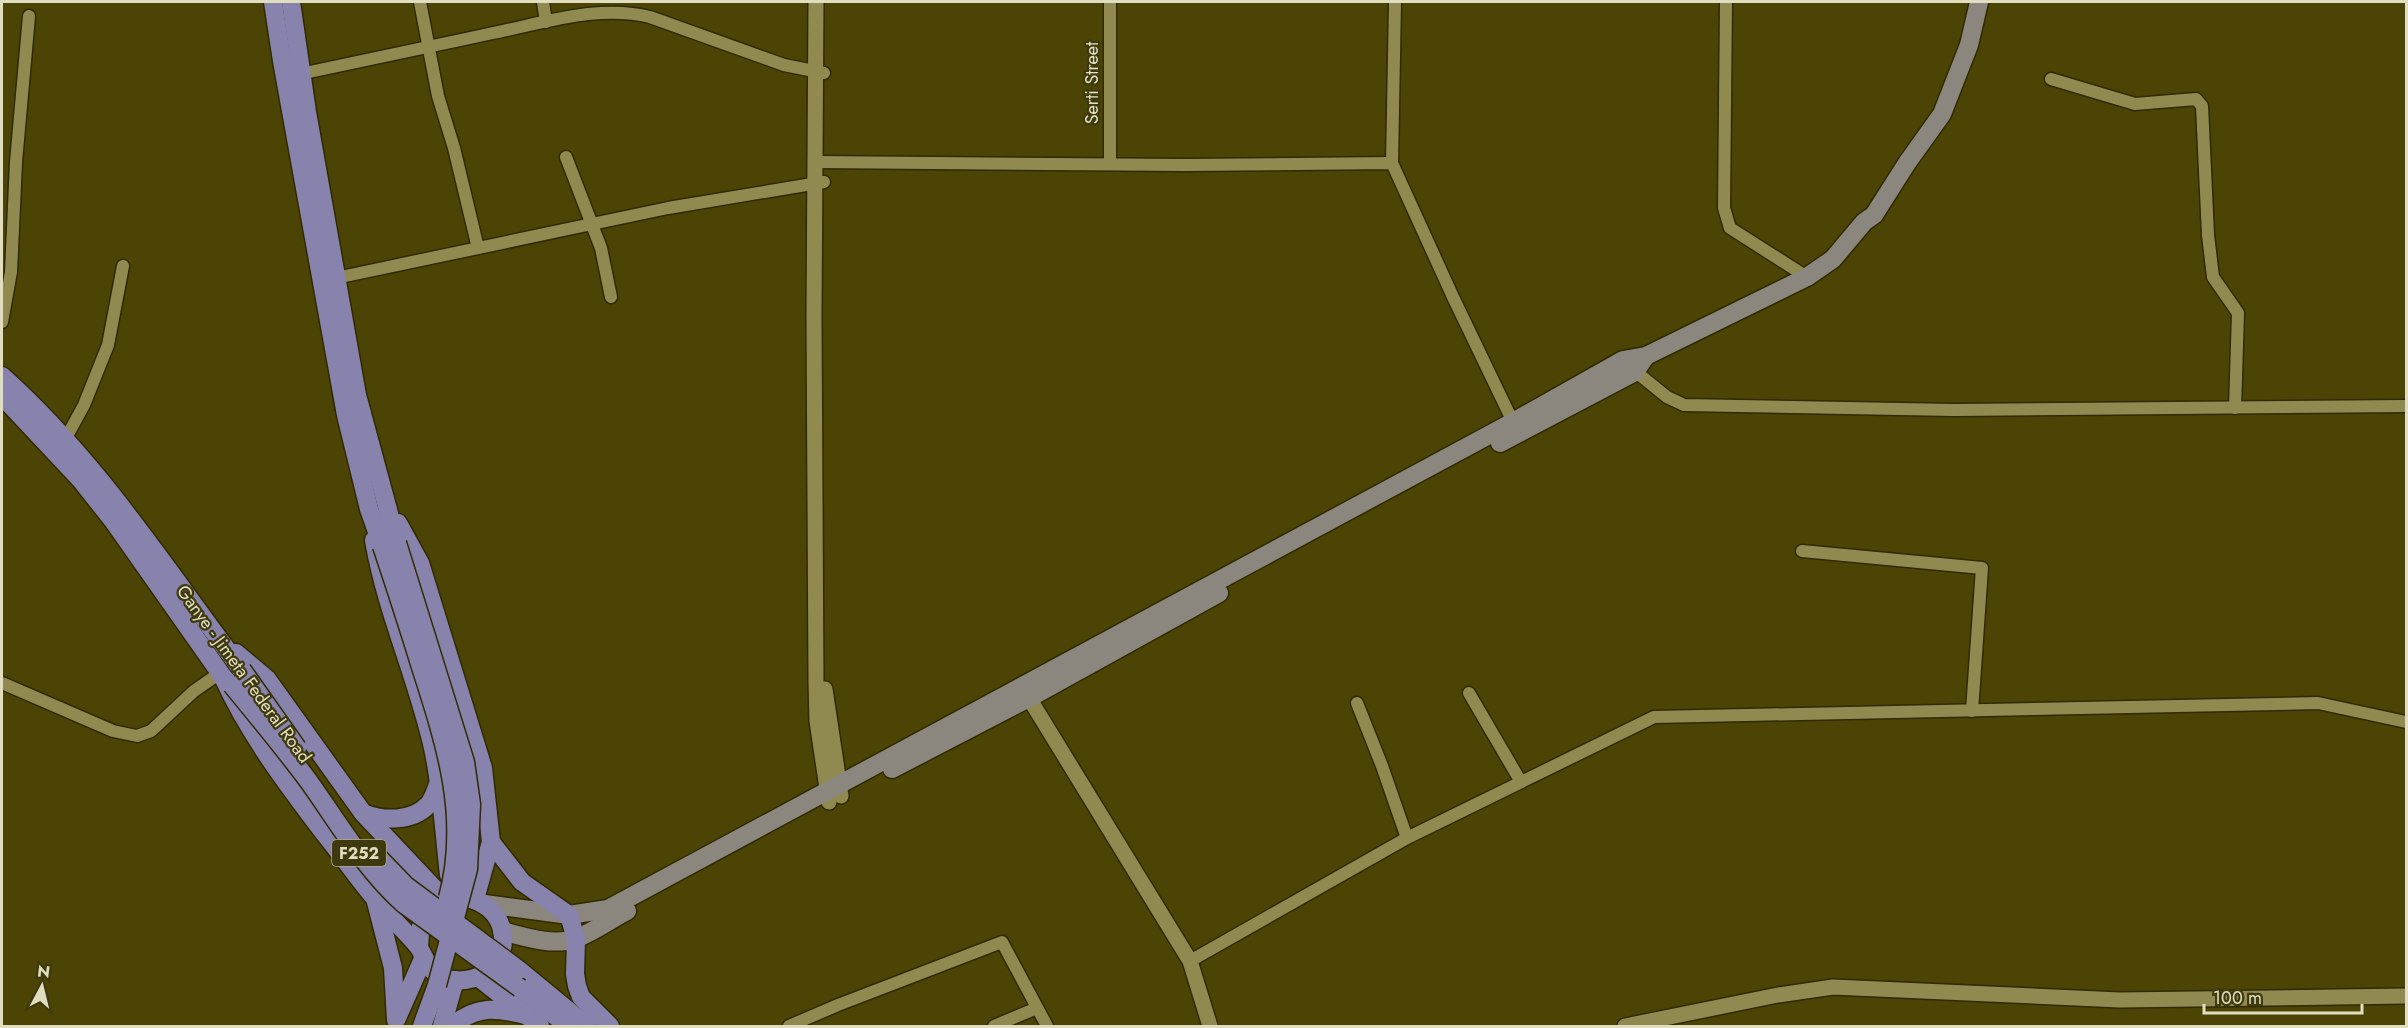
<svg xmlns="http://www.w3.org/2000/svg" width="2408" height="1028" font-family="Jost,sans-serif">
<rect width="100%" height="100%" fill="#4c4405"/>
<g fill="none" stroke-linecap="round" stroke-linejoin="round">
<!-- minor casing -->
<g stroke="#302a00" stroke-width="15">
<g id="minor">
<path d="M420 2 438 96 454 148 478 248"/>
<path d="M543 2 546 22"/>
<path d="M1726 2 1724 208 1730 228 1807 277"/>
<path d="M300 74C365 60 429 47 493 33 544 23 599 4 650 17L784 65 824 73"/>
<path d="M2051 79 2135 104 2196 99 2202 106 2208 235 2213 277 2238 313 2235 408"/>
<path d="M566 157 601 248 611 297"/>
<path d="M816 162 1185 165 1392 163 1453 297 1513 422"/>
<path d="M1392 163 1395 2"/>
<path d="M1110 164V2"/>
<path d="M336 278 668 208 824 182"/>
<path d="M2 322 11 272 16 162 29 16"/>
<path d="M1630 367 1667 397 1684 405 1954 410 2406 406"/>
<path d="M66 438 84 405 108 345 123 266"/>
<path d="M1802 551 1982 568 1972 711"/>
<path d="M2 683 113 731 137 736 151 731 194 691 220 673"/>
<path d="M1469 693 1521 782"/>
<path d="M1357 703 1382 766 1407 838"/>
<path d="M1190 961 1407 838 1654 717 2318 703 2406 722"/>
<path d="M789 1026 838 1005 1002 942 1047 1026"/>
<path d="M994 1026 1037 1008"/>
</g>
</g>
<!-- tertiary casing -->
<g stroke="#302a00" stroke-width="18">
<g id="tertiary">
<path d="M816 2 814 316 816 682 817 721 829 802"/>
<path d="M825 689 841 796"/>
<path d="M1029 698 1190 961 1210 1026"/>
<path d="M1625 1026 1778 995 1833 987 2120 1000 2406 996"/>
</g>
</g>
<!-- secondary casing -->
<g stroke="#302a00" stroke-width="21">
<g id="secondary">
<path d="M1500 443 1635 372 1646 356"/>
<path d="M892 769 1029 698 1219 593"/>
<path d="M485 904 569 915 608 909 1513 422 1623 360 1646 356 1807 277 1833 259 1864 222 1874 215 1907 163 1942 114 1969 45 1979 2"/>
<path d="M502 931C525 937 554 947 577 938 594 932 611 919 627 911"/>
</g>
</g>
<!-- primary casing -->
<g stroke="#302a00" stroke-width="21">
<g id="primary">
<path d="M273 2 282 61 346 415 369 509 382 546"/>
<path d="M291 2 307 112 357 395 397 543"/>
<path d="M2 376C98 462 165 568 242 670"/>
<path d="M2 396 80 479 114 522 223 677 231 685"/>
<path d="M398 523 420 563 483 768 491 842 475 899"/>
<path d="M374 540C386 611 417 677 433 748 442 789 444 833 449 875"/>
<path d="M236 653 267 679 363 813 445 900"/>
<path d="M223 677C249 734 286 783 324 833 342 855 358 879 377 901 389 916 404 930 417 945 425 955 425 966 437 974 453 985 478 981 492 968 501 959 505 943 502 930 494 894 439 884 423 920 419 928 420 939 419 947"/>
<path d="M363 813C383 821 412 822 428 805 433 800 436 789 439 782"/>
<path d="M491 842 522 882 569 915 576 939 575 974 577 986 581 997 610 1026"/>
<path d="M376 902 393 968 396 1020"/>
<path d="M519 970 587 1026"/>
<path d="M478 977 540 1026"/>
<path d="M520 988 568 1026"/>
<path d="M397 1018 423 959"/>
<path d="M422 1026 437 985"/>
<path d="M442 1026 455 980"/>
<path d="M452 1026C477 1005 496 1008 526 1015"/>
</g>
</g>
<!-- minor -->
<use href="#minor" stroke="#908a51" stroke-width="12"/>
<!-- tertiary -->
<use href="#tertiary" stroke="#908a51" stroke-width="15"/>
<!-- secondary -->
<use href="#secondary" stroke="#8c877e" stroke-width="18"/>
<!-- primary -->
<use href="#primary" stroke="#8883ac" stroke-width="18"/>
<!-- primary-bridge casing -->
<g stroke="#302a00" stroke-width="21" stroke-linecap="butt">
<g id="primary-bridge">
<path d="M397 543 465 762 471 804 468 869 437 985"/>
<path d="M382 546C395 585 408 625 420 664 445 742 470 816 448 898"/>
<path d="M242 670 297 748"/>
<path d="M232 685C258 717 285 749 310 783 339 824 366 870 404 904L520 988"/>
<path d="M376 855 406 886 519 970"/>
</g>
</g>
<!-- primary-bridge -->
<use href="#primary-bridge" stroke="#8883ac" stroke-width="18"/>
</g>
<g text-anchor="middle" stroke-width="4.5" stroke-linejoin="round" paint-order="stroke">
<!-- shield labels -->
<rect fill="#3f3a0d" stroke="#b0ac8a" stroke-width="1.5" x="332" y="840" width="54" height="26" rx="4.5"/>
<g font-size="16" font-weight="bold" fill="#e0ddc0">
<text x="359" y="859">F252</text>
</g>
<!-- street labels -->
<g font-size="18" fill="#e0ddc0" stroke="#3f3a0d">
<text transform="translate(1092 83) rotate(-90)" y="6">Serti Street</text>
<text transform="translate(244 674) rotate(54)" y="6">Ganye - Jimeta Federal Road</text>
</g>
</g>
<!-- border -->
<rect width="2408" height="1028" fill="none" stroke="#e0ddc0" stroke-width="6"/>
<!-- north arrow -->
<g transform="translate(42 986) rotate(7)" stroke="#3f3a0d" stroke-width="4.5" paint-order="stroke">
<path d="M0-4.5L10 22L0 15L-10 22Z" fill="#e0ddc0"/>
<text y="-9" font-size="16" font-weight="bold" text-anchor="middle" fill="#e0ddc0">N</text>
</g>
<!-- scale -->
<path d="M2204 1004v9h158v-9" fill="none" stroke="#e0ddc0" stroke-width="3"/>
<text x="2213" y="1004" font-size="18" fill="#e0ddc0" stroke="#3f3a0d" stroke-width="4.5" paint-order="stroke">100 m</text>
</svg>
